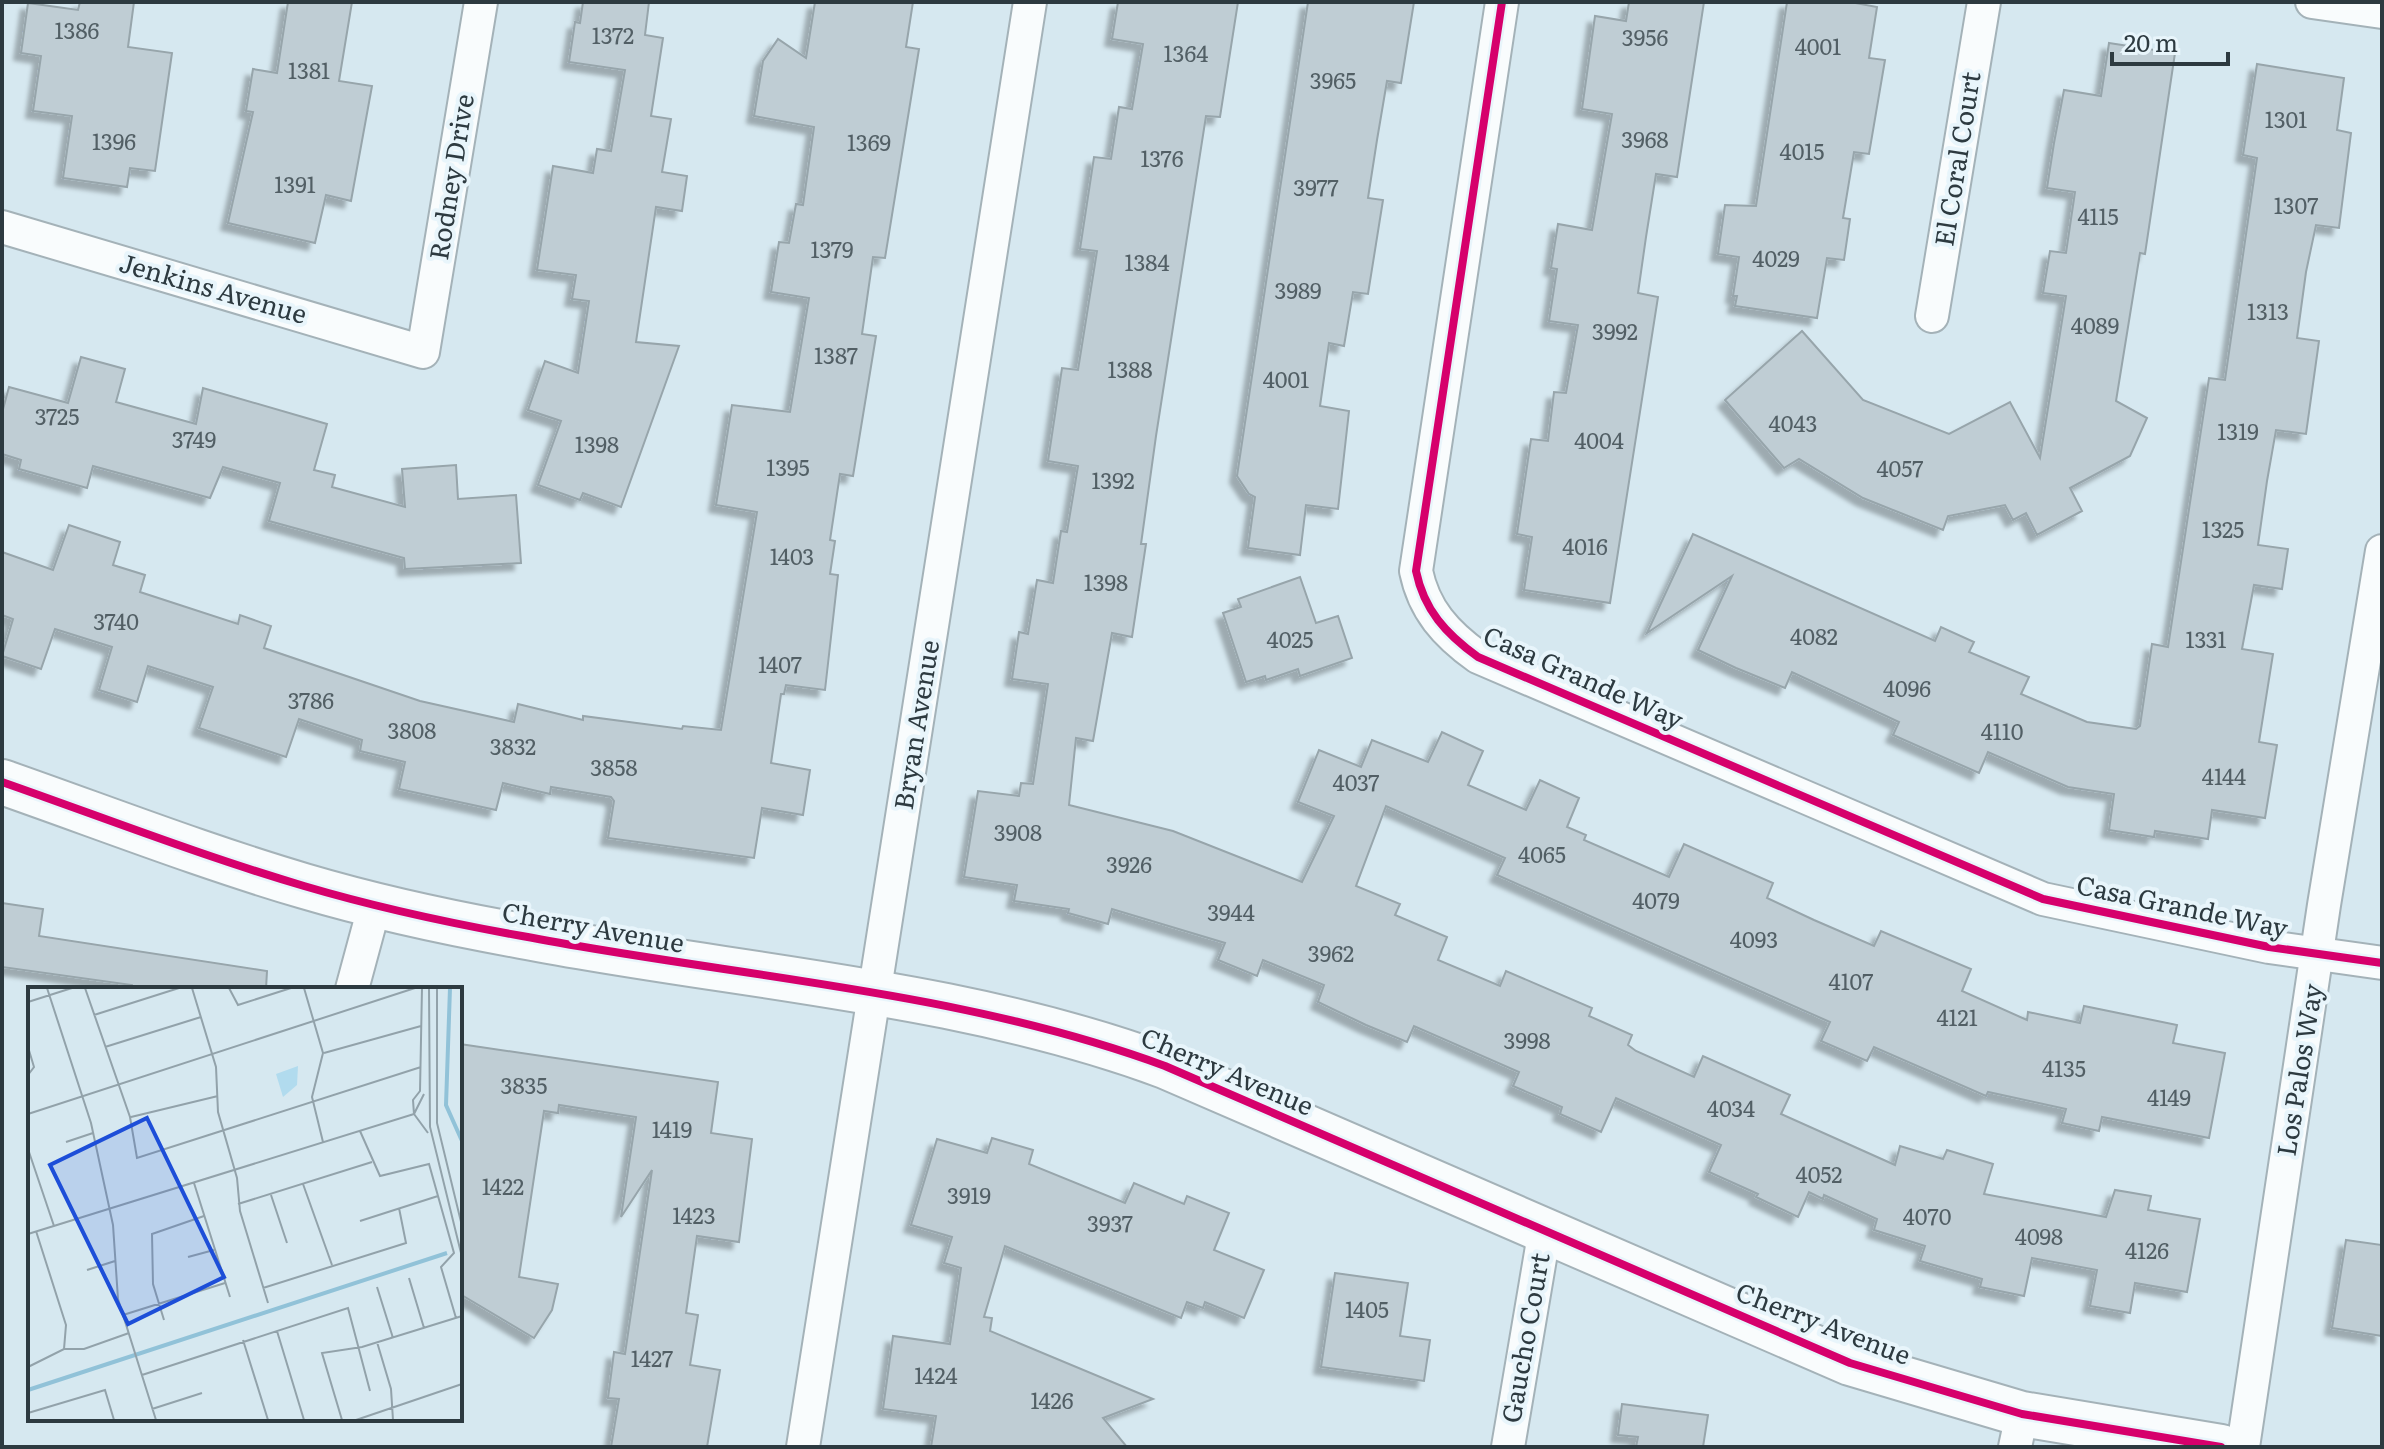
<svg xmlns="http://www.w3.org/2000/svg" width="2384" height="1449" font-family="Literata,serif">
<defs>
<filter id="shadow"><feDropShadow dx="-7" dy="7" stdDeviation="2" flood-color="#0004"/></filter>
</defs>
<rect width="100%" height="100%" fill="#d6e8f0"/>
<!-- building -->
<g fill="#bfcdd4" stroke="#97a5ab" stroke-width="2" filter="url(#shadow)">
<path d="M80 2H134L128 47 172 53 155 171 130 168 127 187 63 178 72 116 33 111 41 56 21 53 28 3 78 10Z"/>
<path d="M288 2H352L339 81 372 86 351 201 326 195 315 243 228 223 253 112 246 111 253 69 277 73Z"/>
<path d="M583 2H649L645 35 663 38 651 116 671 119 662 172 687 176 682 211 656 207 636 342 679 346 621 507 583 493 580 500 538 485 561 421 528 410 545 361 578 373 589 301 572 299 576 275 537 270 553 166 593 173 597 149 611 151 625 70 569 62 575 22 580 23Z"/>
<path d="M815 2H913L906 47 919 49 885 258 873 257 862 334 876 336 853 476 840 474 830 540 835 541 830 574 838 575 825 690 786 685 784 694H781L771 763 810 770 803 815 762 808 754 858 608 838 614 801 611 797 551 787 550 794 503 783 496 810 399 789 405 762 360 751 362 740 299 719 286 757 199 728 213 687 148 666 137 702 99 690 112 647 55 629 41 669 2 656 13 619 2 615V552L53 570 69 525 120 542 113 565 145 575 140 592 238 624 240 615 271 626 264 648 420 701 514 722 518 704 583 720V716L682 729 683 726 721 730 757 512 716 505 732 405 790 412 809 298 771 292 779 242 789 243 796 204 803 205 814 127 754 116 763 61 778 39 806 58Z"/>
<path d="M1118 2H1238L1220 117 1206 116 1156 436 1141 544H1146L1132 637 1112 633 1093 741 1076 738 1069 805 1173 831 1302 882 1334 816 1298 802 1319 750 1361 767 1372 740 1428 762 1442 732 1483 751 1468 785 1526 810 1540 780 1579 798 1567 827 1586 835 1584 840 1669 877 1684 844 1773 883 1767 898 1814 920 1874 946 1881 931 1971 969 1962 991 2027 1020 2028 1012 2080 1023 2084 1006 2177 1025 2173 1043 2225 1053 2209 1138 2102 1117 2099 1131 2062 1123 2066 1109 1988 1092 1986 1096 1874 1047 1867 1061 1821 1041 1830 1022 1497 875 1505 858 1386 806 1356 886 1400 904 1395 915 1447 937 1438 960 1500 986 1506 971 1592 1008 1589 1016 1632 1035 1628 1045 1636 1051 1694 1077 1703 1056 1790 1095 1781 1114 1895 1165 1900 1146 1943 1159 1947 1150 1993 1164 1984 1194 2106 1217 2115 1190 2151 1196 2148 1210 2200 1219 2187 1292 2135 1283 2130 1313 2090 1306 2097 1270 2032 1258 2024 1296 1980 1287 1982 1279 1920 1261 1925 1246 1874 1230 1877 1219 1824 1195 1823 1199 1809 1192 1798 1217 1756 1197 1758 1194 1709 1172 1721 1145 1616 1098 1601 1132 1560 1114 1562 1107 1513 1086 1519 1072 1414 1026 1407 1042 1366 1025 1318 1002 1324 985 1263 960 1257 976 1218 960 1225 943 1112 909 1108 924 1068 913 1069 909 1014 901 1017 885 964 877 978 791 1019 796 1021 783 1033 784 1048 684 1012 679 1019 632 1028 634 1037 580 1053 583 1061 531 1067 532 1078 466 1048 461 1062 368 1078 370 1097 251 1080 249 1094 157 1111 159 1119 107 1132 109 1143 44 1112 39Z"/>
<path d="M1308 2H1414L1401 83 1387 81 1377 140 1368 198 1383 200 1368 294 1353 292 1344 346 1329 343 1320 406 1349 411 1338 509 1306 505 1300 555 1248 548 1255 497 1249 494 1237 476Z"/>
<path d="M1629 2H1704L1677 177 1656 174 1646 237 1638 293 1658 297 1610 603 1524 590 1532 537 1517 534 1531 439 1548 441 1554 392 1566 393 1578 325 1549 321 1557 269 1551 268 1558 224 1592 230 1612 114 1582 109 1595 16 1626 21Z"/>
<path d="M1787 2H1850L1877 7 1869 58 1885 60 1869 154 1854 152 1843 218 1850 219 1844 260 1827 258 1817 318 1735 306 1737 296H1733L1739 257 1718 254 1725 205 1756 206Z"/>
<path d="M2109 43 2175 53 2145 254 2140 253 2116 401 2147 418 2130 456 2070 488 2082 511 2037 535 2026 513 2013 520 2005 505 1948 516 1943 530 1863 498 1799 459 1784 468 1725 400 1802 331 1863 400 1949 434 2010 402 2040 458 2066 296 2043 293 2050 251 2066 253 2075 192 2047 188 2054 143 2064 90 2101 96Z"/>
<path d="M2257 64 2344 78 2337 130 2351 133 2339 228 2316 225 2306 272 2297 338 2319 341 2306 434 2276 430 2267 481 2258 545 2288 549 2282 589 2254 585 2242 649 2273 654 2259 742 2277 745 2265 818 2212 810 2208 839 2155 831 2154 837 2109 830 2114 794 2068 787 1988 752 1979 773 1893 735 1899 722 1792 672 1785 688 1736 668 1698 650 1732 576 1647 633 1693 534 1935 641 1941 627 1974 642 1969 652 2029 677 2021 694 2087 722 2136 729 2140 726 2152 644 2168 647 2209 378 2225 380 2257 158 2243 155Z"/>
<path d="M81 357 125 369 116 402 196 424 203 388 327 424 314 470 335 475 332 487 405 507 402 469 456 465 458 499 516 495 521 563 405 569 404 558 269 521 280 483 223 467 210 498 93 466 87 488 19 469 21 460 2 454V413L9 387 68 403Z"/>
<path d="M1300 577 1316 623 1338 616 1352 658 1300 676 1298 669 1266 680 1265 676 1246 682 1223 613 1241 607 1238 599Z"/>
<path d="M2 903 43 909 39 936 267 971 266 989H132V985L2 967Z"/>
<path d="M460 1044 718 1082 711 1133 752 1139 739 1242 697 1236 686 1313 698 1315 690 1365 720 1370 707 1447H611L619 1399 608 1398 614 1352 625 1354 652 1170 621 1217 636 1117 559 1105 558 1113 544 1111 519 1277 558 1284 552 1310 534 1338 460 1294Z"/>
<path d="M992 1138 1033 1150 1029 1164 1125 1203 1134 1183 1184 1204 1187 1196 1229 1213 1214 1250 1264 1270 1244 1318 1205 1302 1203 1308 1187 1302 1181 1318 1005 1246 984 1317 992 1318 990 1331 1153 1399 1103 1418 1127 1447H931L936 1416 883 1409 893 1336 950 1344 961 1268 944 1263 952 1237 911 1225 937 1139 987 1153Z"/>
<path d="M2346 1240 2382 1245V1336L2332 1328Z"/>
<path d="M1335 1273 1408 1283 1400 1336 1430 1340 1424 1381 1321 1367Z"/>
<path d="M1622 1404 1708 1415 1703 1447H1636L1638 1437 1618 1435Z"/>
</g>
<g fill="none" stroke-linecap="round" stroke-linejoin="round">
<!-- street casing -->
<g stroke="#a4b2b8" stroke-width="36">
<g id="street">
<path d="M1502 2 1416 571C1424 610 1446 634 1478 657L2043 899 2269 947 2382 963"/>
<path d="M2312 2 2382 12"/>
<path d="M2 227 423 352 481 2"/>
<path d="M1932 316 1984 2"/>
<path d="M352 989 375 904"/>
<path d="M803 1447 1030 2"/>
<path d="M1508 1447 1545 1229"/>
<path d="M2015 1447 2022 1414"/>
<path d="M2243 1447 2324 905 2382 551"/>
</g>
</g>
<!-- secondary casing -->
<g stroke="#a4b2b8" stroke-width="48">
<path id="secondary" d="M2 782C102 817 202 856 304 886 375 907 449 923 522 936 736 977 959 990 1165 1066L1850 1363 2022 1414 2221 1447"/>
</g>
<!-- street -->
<use href="#street" stroke="#f9fcfd" stroke-width="32"/>
<!-- secondary -->
<use href="#secondary" stroke="#f9fcfd" stroke-width="44"/>
<!-- cycleway casing -->
<g stroke="#e8f5fb" stroke-width="13">
<g id="cycleway">
<path d="M1502 2 1416 571C1424 610 1446 634 1478 657L2043 899 2269 947 2382 963"/>
<path d="M2 782C102 817 202 856 304 886 375 907 449 923 522 936 736 977 959 990 1165 1066L1850 1363 2022 1414 2221 1447"/>
</g>
</g>
<!-- cycleway -->
<use href="#cycleway" stroke="#d6006c" stroke-width="8"/>
</g>
<g text-anchor="middle" stroke-width="8" stroke-linejoin="round" paint-order="stroke">
<!-- number labels -->
<g font-size="22" fill="#525f65">
<text x="77" y="39">1386</text>
<text x="613" y="44">1372</text>
<text x="1645" y="46">3956</text>
<text x="1818" y="55">4001</text>
<text x="1186" y="62">1364</text>
<text x="309" y="79">1381</text>
<text x="1333" y="89">3965</text>
<text x="2286" y="128">1301</text>
<text x="1645" y="148">3968</text>
<text x="114" y="150">1396</text>
<text x="869" y="151">1369</text>
<text x="1802" y="160">4015</text>
<text x="1162" y="167">1376</text>
<text x="295" y="193">1391</text>
<text x="1316" y="196">3977</text>
<text x="2296" y="214">1307</text>
<text x="2098" y="225">4115</text>
<text x="832" y="258">1379</text>
<text x="1776" y="267">4029</text>
<text x="1147" y="271">1384</text>
<text x="1298" y="299">3989</text>
<text x="2268" y="320">1313</text>
<text x="2095" y="334">4089</text>
<text x="1615" y="340">3992</text>
<text x="836" y="364">1387</text>
<text x="1130" y="378">1388</text>
<text x="1286" y="388">4001</text>
<text x="57" y="425">3725</text>
<text x="1793" y="432">4043</text>
<text x="2238" y="440">1319</text>
<text x="194" y="448">3749</text>
<text x="1599" y="449">4004</text>
<text x="597" y="453">1398</text>
<text x="788" y="476">1395</text>
<text x="1900" y="477">4057</text>
<text x="1113" y="489">1392</text>
<text x="2223" y="538">1325</text>
<text x="1585" y="555">4016</text>
<text x="792" y="565">1403</text>
<text x="1106" y="591">1398</text>
<text x="116" y="630">3740</text>
<text x="1814" y="645">4082</text>
<text x="1290" y="648">4025</text>
<text x="2206" y="648">1331</text>
<text x="780" y="673">1407</text>
<text x="1907" y="697">4096</text>
<text x="311" y="709">3786</text>
<text x="412" y="739">3808</text>
<text x="2002" y="740">4110</text>
<text x="513" y="755">3832</text>
<text x="614" y="776">3858</text>
<text x="2224" y="785">4144</text>
<text x="1356" y="791">4037</text>
<text x="1018" y="841">3908</text>
<text x="1542" y="863">4065</text>
<text x="1129" y="873">3926</text>
<text x="1656" y="909">4079</text>
<text x="1231" y="921">3944</text>
<text x="1754" y="948">4093</text>
<text x="1331" y="962">3962</text>
<text x="1851" y="990">4107</text>
<text x="1957" y="1026">4121</text>
<text x="1527" y="1049">3998</text>
<text x="2064" y="1077">4135</text>
<text x="524" y="1094">3835</text>
<text x="2169" y="1106">4149</text>
<text x="1731" y="1117">4034</text>
<text x="672" y="1138">1419</text>
<text x="1819" y="1183">4052</text>
<text x="503" y="1195">1422</text>
<text x="969" y="1204">3919</text>
<text x="694" y="1224">1423</text>
<text x="1927" y="1225">4070</text>
<text x="1110" y="1232">3937</text>
<text x="2039" y="1245">4098</text>
<text x="2147" y="1259">4126</text>
<text x="1367" y="1318">1405</text>
<text x="652" y="1367">1427</text>
<text x="936" y="1384">1424</text>
<text x="1052" y="1409">1426</text>
</g>
<!-- street labels -->
<g font-size="26" fill="#2d3a40" stroke="#e8f5fb">
<text transform="translate(1958 159) rotate(-81)" y="9">El Coral Court</text>
<text transform="translate(452 177) rotate(-81)" y="9">Rodney Drive</text>
<text transform="translate(213 289) rotate(16)" y="9">Jenkins Avenue</text>
<text transform="translate(1583 678) rotate(24)" y="9">Casa Grande Way</text>
<text transform="translate(917 725) rotate(-81)" y="9">Bryan Avenue</text>
<text transform="translate(2182 907) rotate(12)" y="9">Casa Grande Way</text>
<text transform="translate(593 928) rotate(10)" y="9">Cherry Avenue</text>
<text transform="translate(2300 1070) rotate(-81)" y="9">Los Palos Way</text>
<text transform="translate(1227 1072) rotate(23)" y="9">Cherry Avenue</text>
<text transform="translate(1823 1324) rotate(21)" y="9">Cherry Avenue</text>
<text transform="translate(1526 1338) rotate(-80)" y="9">Gaucho Court</text>
</g>
</g>
<!-- overview -->
<g transform="translate(28 987)">
<rect width="434" height="434" fill="#d6e8f0"/>
<path d="M270 79 269 98 255 110 248 87Z" fill="#b1dbee"/>
<path fill="none" stroke="#91c2d8" stroke-width="4" d="M422 1 418 118 434 154M0 403 419 266"/>
<path fill="none" stroke="#92a2aa" stroke-width="2" d="M19 1 63 136 85 238 90 312 128 433M57 1 102 130 109 171 393 80M164 1 188 80 190 125 209 191 212 224 240 316M201 1 210 18 263 1M276 1 295 66 284 110 295 155M401 1 402 140 434 270M409 1V136L434 239M0 15 44 1M66 28 151 1M0 60 6 80 0 88M77 60 173 30M296 66 393 39M396 107 386 127 400 146M0 127 387 1M103 130 190 109M332 144 352 189 401 177 426 266 413 280 428 331M38 155 65 146M0 162 26 239M166 196 202 310M275 197 304 278M243 208 259 256M210 217 344 175M332 234 410 209M8 244 38 338 36 362M0 247 386 127 385 113 392 104 394 1M160 270 186 263M59 283 87 274M381 291 396 341M349 300 365 351M235 301 378 256 371 221M95 328 197 296M136 333 125 297 124 247 176 229M249 344 276 433M215 353 240 433M349 355 363 402 365 433M0 380 36 362H56L101 346M114 388 320 321 342 404M124 422 174 406M0 426 77 403 86 433M314 433 294 366 334 360 434 329M328 433 434 397"/>
<path fill="#1d4ed8" fill-opacity="0.15" stroke="#1d4ed8" stroke-width="4" d="M119 131 196 290 100 337 22 178Z"/>
<rect width="434" height="434" fill="none" stroke="#2d3a40" stroke-width="4"/>
</g>
<!-- border -->
<rect width="2384" height="1449" fill="none" stroke="#2d3a40" stroke-width="8"/>
<!-- scale -->
<path d="M2112 52v12h116v-12" fill="none" stroke="#2d3a40" stroke-width="4"/>
<text x="2124" y="52" font-size="24" fill="#2d3a40" stroke="#e8f5fb" stroke-width="6" paint-order="stroke">20 m</text>
</svg>
